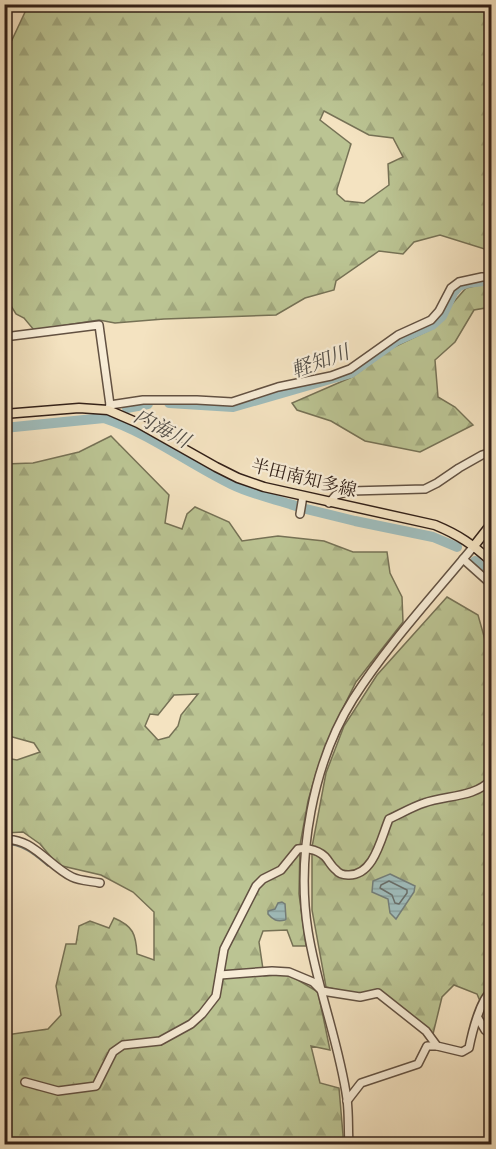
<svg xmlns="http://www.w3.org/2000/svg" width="496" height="1149" font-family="'IM FELL Double Pica','Noto Serif JP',serif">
<defs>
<pattern id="forest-firs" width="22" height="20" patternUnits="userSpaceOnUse" patternTransform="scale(1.5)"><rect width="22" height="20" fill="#bbc493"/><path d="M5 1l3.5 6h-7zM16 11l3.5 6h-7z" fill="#a1a87e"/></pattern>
<pattern id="water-rules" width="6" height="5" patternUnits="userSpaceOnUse" patternTransform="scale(1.5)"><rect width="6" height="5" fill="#9fbcbb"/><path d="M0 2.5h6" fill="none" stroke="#89a1a0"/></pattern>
</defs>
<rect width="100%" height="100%" fill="#f4e3c1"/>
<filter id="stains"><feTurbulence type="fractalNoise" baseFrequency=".00333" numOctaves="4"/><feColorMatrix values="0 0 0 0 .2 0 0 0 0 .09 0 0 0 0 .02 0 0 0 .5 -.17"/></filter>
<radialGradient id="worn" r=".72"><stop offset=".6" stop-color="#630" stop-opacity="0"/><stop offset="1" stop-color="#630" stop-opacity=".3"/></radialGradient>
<!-- forest -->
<g fill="url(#forest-firs)" stroke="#767256" stroke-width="1.5" fill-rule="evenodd">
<path d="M18 5H491V251L440 235 414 242 403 254 379 251 336 281 334 290 305 298 276 315 164 319 115 323 99 320 34 330 24 318 16 314 11 306 5 286 4 57 26 10ZM324 111 369 135 393 138 403 157 388 164 389 185 364 203 345 201 337 194V189L351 144 320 120Z"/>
<path d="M488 283H491V307L474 310 455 342 435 360 438 397 455 407 473 425 420 452 365 441 331 421 297 410 292 403 352 377 392 348 434 328 444 318 452 304 466 288Z"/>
<path d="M111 436 169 495 165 523 182 529 187 514 195 507 229 522 242 541 278 536 324 541 353 552H387L390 573 402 597 403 622 356 682 336 722 317 770 308 801 300 845 299 894 306 946H293L287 930 263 931 259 942 264 976 288 974 318 992 330 1050 311 1046 320 1083 339 1088 343 1135V1144H5L4 1033 6 1035 48 1029 61 1015 56 986 66 944H76L79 926 90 921 109 928 114 918C133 926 136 934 137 954L154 960V912L133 892 101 875 58 865 40 844 23 832 5 833V758L17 760 40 752 34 743 5 735V464L33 463 79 452ZM198 694 181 715 178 726 169 737 158 740 145 726 150 714 158 715 174 695Z"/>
<path d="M447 597 478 615 491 661V987L480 1001 477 994 454 985 442 997 432 1038 379 991 360 995 326 987 312 910V847L326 773 344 726 377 675Z"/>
</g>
<!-- water -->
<g fill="url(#water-rules)" stroke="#737e7a" stroke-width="1.5">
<path d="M390 874 415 886 414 892 396 919 390 913 388 899 372 892 373 881Z"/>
<path d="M282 902 285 904 286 919 285 920C277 922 273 920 268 914V911L275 909 278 903Z"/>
</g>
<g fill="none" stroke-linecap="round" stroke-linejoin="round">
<!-- shore -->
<path stroke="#686e6a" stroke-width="1.5" d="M389 881 407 890V893L399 904 395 903 392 895 380 888 381 885Z"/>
<!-- stream -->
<path stroke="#737e7a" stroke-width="1.5" d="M4 844C23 844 35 855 48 866"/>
<!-- river -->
<g stroke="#9fbcbb" stroke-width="10">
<path d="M169 403 233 407 351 373 396 341 432 325 442 316 453 293 459 286 467 283 492 280"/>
<path d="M127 408 148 404"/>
<path d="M4 428 104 418C149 433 188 463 231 484 251 494 275 499 296 506"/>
<path d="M306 509 355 521 433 537 457 547"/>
<path d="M475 561 492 576"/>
<path d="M490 1027 492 1024"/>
</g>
<!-- minor casing -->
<g stroke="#625142" stroke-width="10">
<g id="minor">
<path d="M4 337 99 325 110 405 109 408"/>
<path d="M110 405 143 400H197L232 402 278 387 331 376 350 369 398 335 431 320 439 311 451 288 459 282 482 277H492"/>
<path d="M329 503 336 495 351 491 425 489 437 483 459 468 482 455 492 452"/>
<path d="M300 514 303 496"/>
<path d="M463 559 492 585"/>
<path d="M4 840C31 836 49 866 72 877 80 881 91 881 100 883"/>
<path d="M220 975 272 971 289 972 313 982 322 991 360 997 378 993 426 1031 437 1046 462 1052 469 1048C472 1033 480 1000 492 990"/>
<path d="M478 1018 485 1030 492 1036"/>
<path d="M25 1082 58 1091 96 1086 113 1052 123 1045 160 1041 191 1024 202 1014 216 996 224 949 256 886 263 879 281 870 298 849C308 847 321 851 327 859 330 863 332 867 336 870 339 874 344 875 348 875 374 876 381 838 389 819 400 814 412 807 424 803 446 795 475 798 492 779"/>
<path d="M347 1101 361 1083 418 1064 427 1046H437"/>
<path d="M349 1144C348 1130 349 1114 347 1099 339 1042 317 988 308 931 296 856 313 763 353 699 388 644 433 596 474 546"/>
</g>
</g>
<!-- major casing -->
<g stroke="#322018" stroke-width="11">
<g id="major">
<path d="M4 414 79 408 108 410 138 423 216 467 238 478 264 487 435 525C459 535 472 544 492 562"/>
<path d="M474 546 492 523"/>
</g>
</g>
<!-- minor -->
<use href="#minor" stroke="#f8edd7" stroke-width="7"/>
<!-- major -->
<use href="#major" stroke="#f4e3c1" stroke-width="8"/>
</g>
<g text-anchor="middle" stroke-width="4.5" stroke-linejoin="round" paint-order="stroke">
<!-- street labels -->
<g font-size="18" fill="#322018" stroke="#f8edd7">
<text transform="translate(304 478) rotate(14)" y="6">半田南知多線</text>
</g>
<!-- water labels -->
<g font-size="20" font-style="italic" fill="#534f49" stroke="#f8edd7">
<text transform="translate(320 361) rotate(-20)" y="7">軽知川</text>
<text transform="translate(162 428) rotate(28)" y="7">内海川</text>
</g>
</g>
<!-- margin -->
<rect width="496" height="1149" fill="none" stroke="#f4e3c1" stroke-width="24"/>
<rect x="6" y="6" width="484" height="1137" fill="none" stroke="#322018" stroke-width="3"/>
<rect x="12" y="12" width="472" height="1125" fill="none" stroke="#322018" stroke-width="1.5"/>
<rect width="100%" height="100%" filter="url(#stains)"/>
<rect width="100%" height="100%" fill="url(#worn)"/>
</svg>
